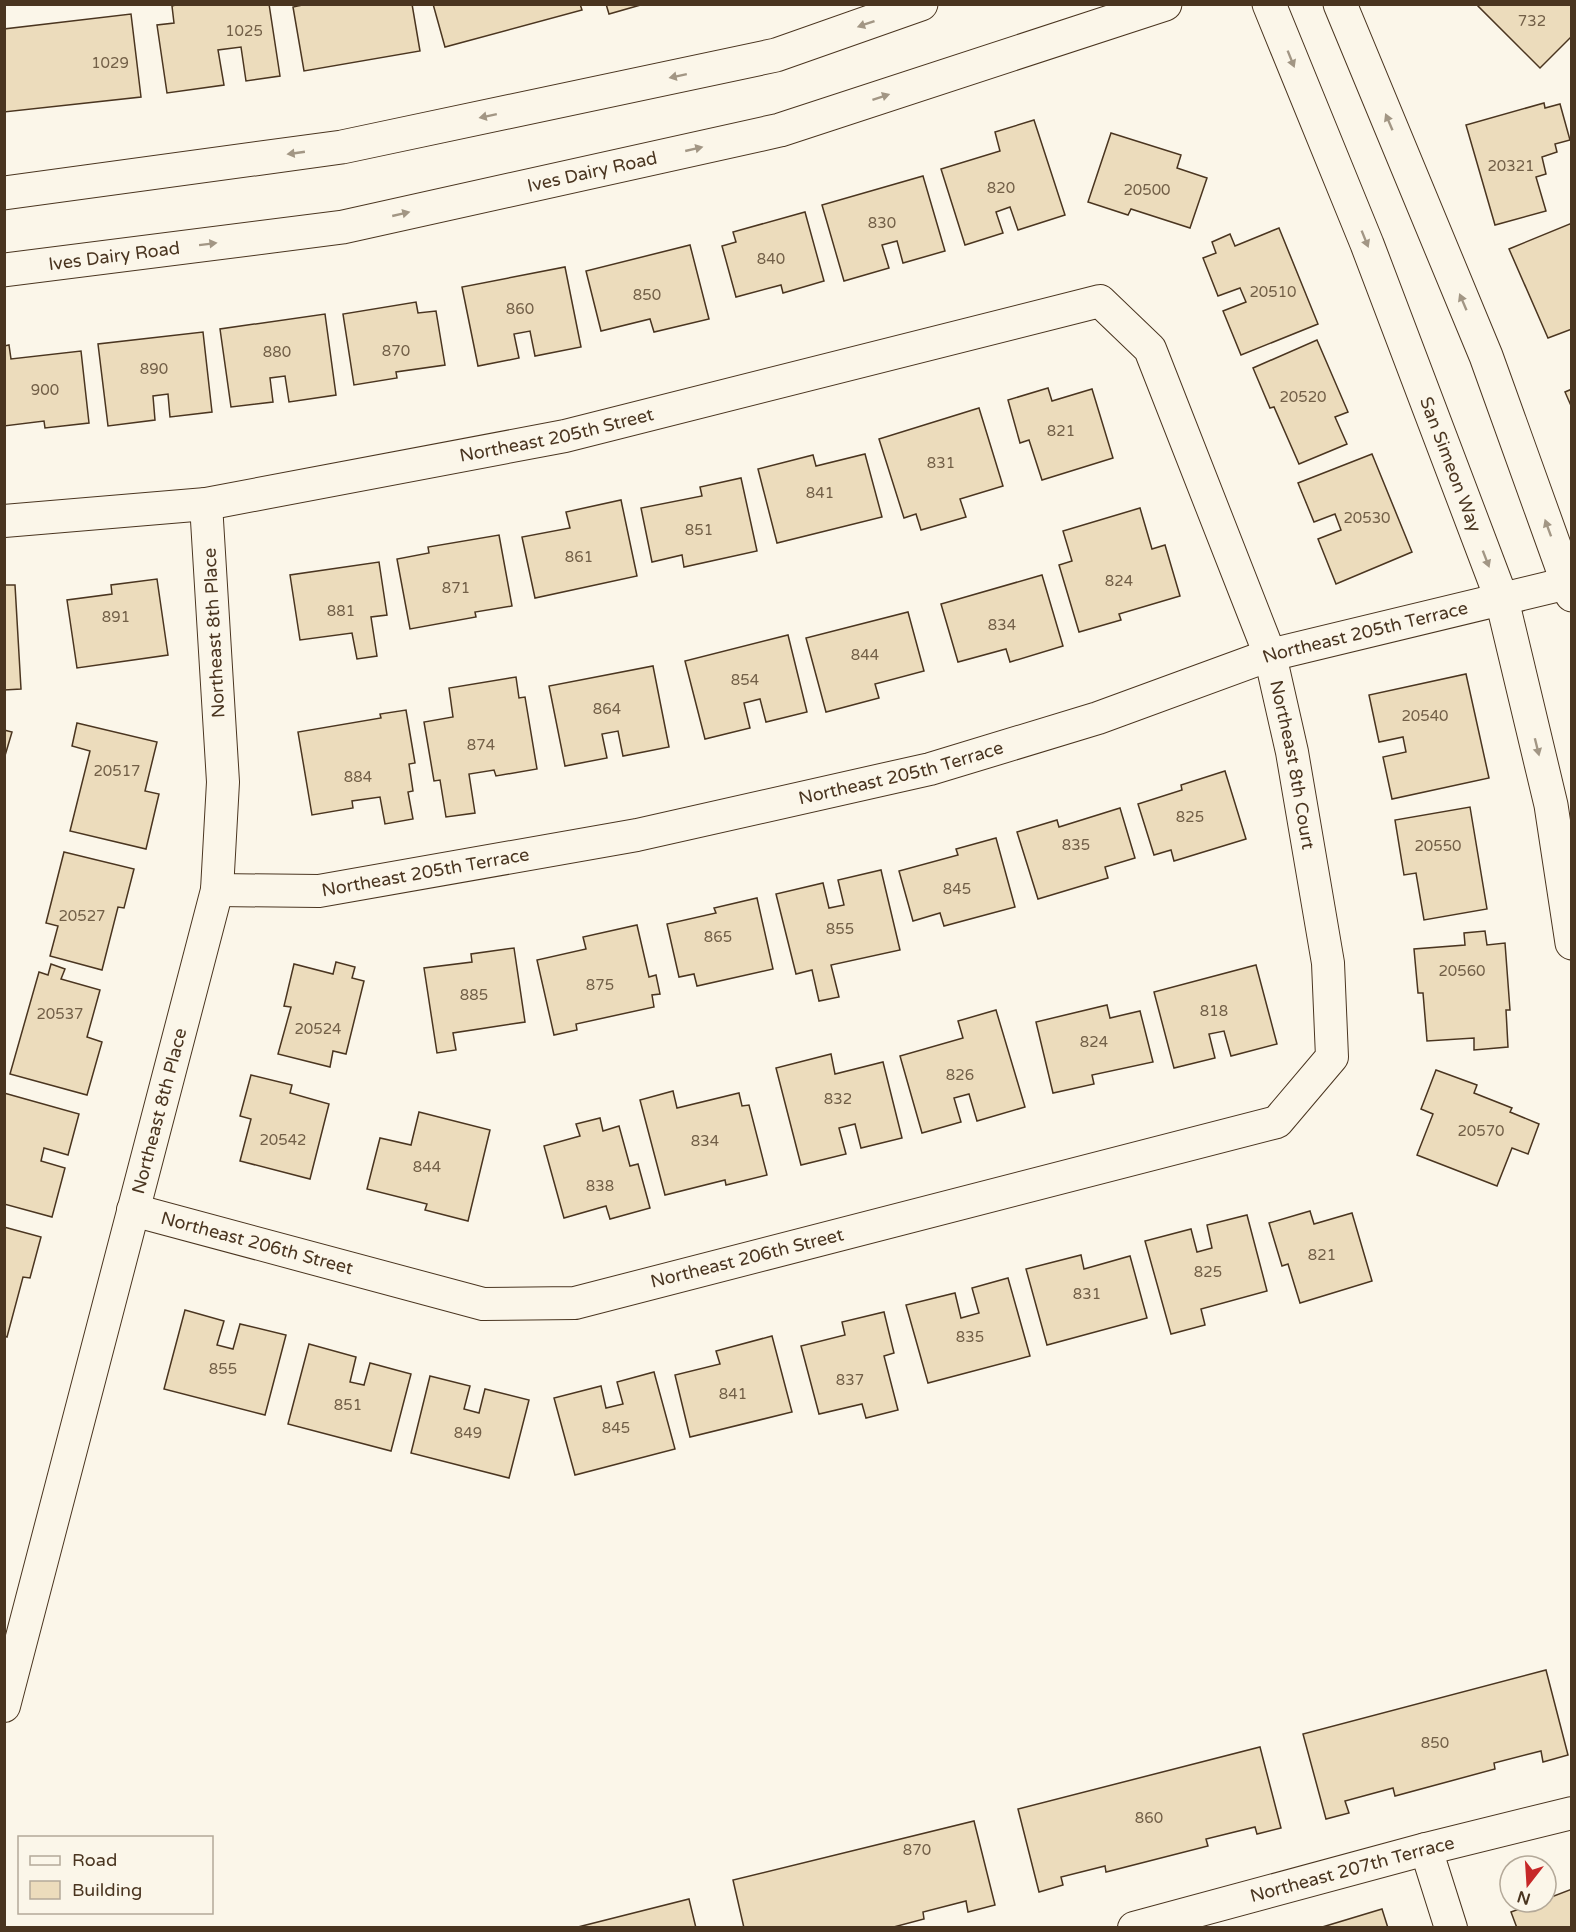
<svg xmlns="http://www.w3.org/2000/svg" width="1576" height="1932" font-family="'Varela Round',sans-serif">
<rect width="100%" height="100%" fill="#fbf6e9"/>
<!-- building -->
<g fill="#ecdcbc" stroke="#4a3520" stroke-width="1.5">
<path d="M179 4H269L280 76 246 81 241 47 218 50 224 85 167 93 157 25 174 23 172 6Z"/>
<path d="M307 4H412L420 51 304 71 293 7Z"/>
<path d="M433 4H580L582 10 445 47Z"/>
<path d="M606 4H644L609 14Z"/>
<path d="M1479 4H1572V36L1540 68 1478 6Z"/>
<path d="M131 14 141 97 4 112V29Z"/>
<path d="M1544 103 1545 108 1560 104 1570 140 1555 144 1557 152 1542 157 1546 174 1536 177 1546 211 1495 225 1466 125Z"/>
<path d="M1034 120 1065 215 1018 230 1010 207 996 212 1003 233 965 245 941 169 1000 151 995 132Z"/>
<path d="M1111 133 1181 155 1177 168 1207 178 1190 228 1131 209 1128 215 1088 202Z"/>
<path d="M923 176 945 251 903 263 897 241 882 245 889 268 844 281 822 205Z"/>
<path d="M805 212 824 281 783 293 781 285 736 297 722 246 736 242 733 232Z"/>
<path d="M1572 223V329L1548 338 1509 249Z"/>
<path d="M1279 228 1318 324 1241 355 1223 311 1246 302 1240 288 1218 296 1203 258 1216 253 1212 242 1230 234 1235 246Z"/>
<path d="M690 245 709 319 654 332 650 319 601 331 586 271Z"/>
<path d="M565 267 581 347 535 356 530 331 514 334 519 358 478 366 462 287Z"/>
<path d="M416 302 418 313 436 311 445 365 396 372 397 378 354 385 343 314Z"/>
<path d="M325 314 336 395 289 402 285 376 270 378 273 402 231 407 220 329Z"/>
<path d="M203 332 212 412 170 417 168 394 153 396 155 420 108 426 98 344Z"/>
<path d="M1317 340 1348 412 1335 417 1347 444 1299 464 1274 407 1270 408 1253 368Z"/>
<path d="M9 345 11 359 81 351 89 423 45 428 44 421 4 426V346Z"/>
<path d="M1048 388 1052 401 1092 389 1113 458 1042 480 1029 440 1020 443 1008 400Z"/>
<path d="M1572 389V408L1565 392Z"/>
<path d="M979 408 1003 486 960 499 966 517 921 530 916 514 904 518 879 439Z"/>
<path d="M865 454 882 517 777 543 758 469 813 455 816 466Z"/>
<path d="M1372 454 1412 552 1336 584 1318 539 1341 530 1335 514 1314 522 1298 483Z"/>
<path d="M741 478 757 551 684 567 682 555 652 562 641 508 702 496 700 487Z"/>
<path d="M621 500 637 576 535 598 522 537 570 528 566 512Z"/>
<path d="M1140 508 1152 549 1165 545 1180 596 1119 614 1121 620 1079 632 1059 565 1072 561 1063 531Z"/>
<path d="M499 535 512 606 475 612 476 617 410 629 397 559 429 553 428 547Z"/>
<path d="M379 562 387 615 371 617 377 656 357 659 352 633 300 640 290 575Z"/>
<path d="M1042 575 1063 646 1010 662 1006 649 958 662 941 604Z"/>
<path d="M157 579 168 655 77 668 67 600 112 594 111 585Z"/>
<path d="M4 585H15L21 689 4 690Z"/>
<path d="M908 612 924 671 875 684 879 698 826 712 806 638Z"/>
<path d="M788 635 807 712 766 722 760 699 744 703 750 728 705 739 685 661Z"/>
<path d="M653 666 669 747 623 756 618 731 602 734 607 758 565 766 549 686Z"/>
<path d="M1466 674 1489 778 1392 799 1383 757 1406 752 1403 737 1379 742 1369 695Z"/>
<path d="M516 677 519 698 525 697 537 769 496 776 494 770 469 774 475 813 446 817 440 780 434 781 424 722 453 717 449 688Z"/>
<path d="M406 710 415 763 409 764 413 791 408 792 413 819 385 824 380 797 352 801 353 808 312 815 298 732 381 718 380 714Z"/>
<path d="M77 723 157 742 145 791 159 794 146 849 70 831 90 751 72 746Z"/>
<path d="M4 730 12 732 4 759Z"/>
<path d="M1225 771 1246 839 1174 861 1171 850 1154 855 1138 804 1182 790 1181 785Z"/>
<path d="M1470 807 1487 909 1424 920 1416 873 1404 875 1395 820Z"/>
<path d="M1120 808 1135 858 1105 867 1108 878 1038 899 1017 832 1057 820 1059 827Z"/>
<path d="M996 838 1015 907 944 926 940 913 913 921 899 871 958 855 956 849Z"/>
<path d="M64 852 134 869 124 908 118 907 102 970 50 956 58 926 46 923Z"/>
<path d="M881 870 900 950 831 965 839 997 819 1001 812 970 796 974 776 894 823 883 829 908 844 905 838 880Z"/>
<path d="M757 898 773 969 697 986 694 974 679 977 667 924 716 913 714 908Z"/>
<path d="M637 925 649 977 656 975 660 994 652 995 654 1007 576 1024 577 1030 554 1035 537 960 586 949 583 937Z"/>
<path d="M1485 931 1487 945 1505 943 1510 1010H1506L1508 1047 1474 1050V1038L1427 1041 1423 993H1418L1414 949 1465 945 1464 933Z"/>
<path d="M514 948 525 1022 453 1033 456 1050 437 1053 424 968 472 962 471 954Z"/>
<path d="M336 962 355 967 352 978 364 981 346 1054 333 1051 330 1067 278 1054 291 1007 284 1006 294 964 333 974Z"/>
<path d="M51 964 65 969 61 979 100 990 87 1037 102 1042 87 1095 10 1074 39 972 48 975Z"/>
<path d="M1256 965 1277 1044 1231 1056 1224 1031 1209 1034 1215 1058 1174 1068 1154 992Z"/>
<path d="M1107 1005 1110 1018 1140 1011 1153 1062 1092 1075 1094 1084 1053 1093 1036 1022Z"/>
<path d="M996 1010 1025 1107 977 1121 969 1094 954 1098 961 1122 922 1133 900 1056 963 1038 958 1021Z"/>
<path d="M831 1054 835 1074 883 1062 902 1138 861 1148 855 1124 839 1128 846 1154 801 1165 776 1068Z"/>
<path d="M1436 1070 1477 1085 1474 1093 1512 1108 1510 1112 1539 1124 1528 1154 1512 1148 1497 1186 1417 1155 1433 1114 1421 1109Z"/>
<path d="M251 1075 292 1085 290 1093 329 1104 310 1179 240 1161 251 1119 240 1116Z"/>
<path d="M673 1091 677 1108 739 1093 742 1106 749 1105 767 1175 726 1185 725 1180 665 1195 640 1100Z"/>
<path d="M4 1093 79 1114 68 1155 44 1148 41 1161 65 1168 52 1217 4 1204Z"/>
<path d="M419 1112 490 1130 468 1221 425 1210 427 1204 367 1189 380 1138 411 1145Z"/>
<path d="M600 1118 603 1131 619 1126 630 1166 638 1164 650 1208 610 1219 606 1206 564 1218 544 1146 580 1136 576 1124Z"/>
<path d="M1310 1211 1314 1224 1352 1213 1372 1281 1300 1303 1288 1264 1282 1266 1269 1223Z"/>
<path d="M1247 1215 1267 1291 1201 1309 1205 1325 1171 1334 1145 1241 1191 1229 1197 1252 1212 1248 1207 1225Z"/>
<path d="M4 1227 41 1237 30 1278 23 1277 7 1337 4 1336Z"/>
<path d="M1081 1255 1084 1269 1130 1256 1147 1318 1047 1345 1026 1269Z"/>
<path d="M1008 1278 1030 1356 928 1383 906 1305 955 1293 961 1318 979 1313 972 1288Z"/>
<path d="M185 1310 224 1321 217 1345 233 1349 240 1324 286 1335 265 1415 164 1389Z"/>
<path d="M884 1312 894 1353 884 1356 898 1410 866 1418 862 1404 819 1414 801 1346 845 1335 842 1322Z"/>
<path d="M772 1336 792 1412 690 1437 675 1375 720 1364 716 1351Z"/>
<path d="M309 1344 356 1357 350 1382 364 1385 370 1363 411 1374 391 1451 288 1424Z"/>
<path d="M654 1372 675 1449 575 1475 554 1398 601 1386 606 1408 623 1404 617 1382Z"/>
<path d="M430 1376 470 1386 464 1409 479 1413 485 1389 529 1400 509 1478 411 1453Z"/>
<path d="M1546 1670 1568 1755 1543 1762 1541 1751 1494 1763 1495 1769 1395 1796 1393 1788 1345 1801 1349 1813 1326 1819 1303 1734Z"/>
<path d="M1260 1747 1281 1828 1257 1834 1255 1827 1206 1839 1208 1846 1106 1872 1105 1866 1061 1877 1063 1885 1039 1892 1018 1809Z"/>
<path d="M974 1821 995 1905 968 1912 966 1901 923 1912 924 1919 890 1928H744L733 1880Z"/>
<path d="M1572 1889V1928H1517L1511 1912 1538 1902H1546V1899Z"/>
<path d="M689 1899 696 1928H574Z"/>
<path d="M1382 1909 1388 1928H1319Z"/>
</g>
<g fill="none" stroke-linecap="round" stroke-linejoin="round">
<!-- street casing -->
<g stroke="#4a3520" stroke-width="34">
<g id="street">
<path id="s1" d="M4 521 206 504 565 436 1100 301 1150 349 1270 655 1292 752 1328 963 1332 1057 1277 1122 575 1303 483 1304 133 1210"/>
<path id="s2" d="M217 890 319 891 637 835 930 769 1098 718 1270 655 1568 583"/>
<path id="s3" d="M4 1706 217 890 223 782 206 504"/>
<path d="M1426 1849 1451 1928"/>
<path id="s4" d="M1134 1928 1426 1849 1572 1813"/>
</g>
</g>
<!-- secondary casing -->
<g stroke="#4a3520" stroke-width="35">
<g id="secondary">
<path id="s5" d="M1269 4 1367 244 1502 600 1551 805 1572 943"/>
<path d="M1340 4 1486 356 1572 595"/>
</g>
</g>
<!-- primary casing -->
<g stroke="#4a3520" stroke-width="35">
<g id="primary">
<path d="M4 193 342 147 776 55 921 4"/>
<path id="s6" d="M4 270 343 227 780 130 1165 4"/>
</g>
</g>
<!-- street -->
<use href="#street" stroke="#fbf6e9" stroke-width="32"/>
<!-- secondary -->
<use href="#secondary" stroke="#fbf6e9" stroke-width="33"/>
<!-- primary -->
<use href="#primary" stroke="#fbf6e9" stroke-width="33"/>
</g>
<!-- one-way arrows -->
<defs><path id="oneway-solid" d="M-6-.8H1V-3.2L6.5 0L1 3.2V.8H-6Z" transform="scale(1.5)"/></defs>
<g fill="#a29684">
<use href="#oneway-solid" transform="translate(866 24) rotate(161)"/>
<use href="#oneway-solid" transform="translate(1291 59) rotate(68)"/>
<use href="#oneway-solid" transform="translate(678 76) rotate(168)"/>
<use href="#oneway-solid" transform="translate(881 97) rotate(-18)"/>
<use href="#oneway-solid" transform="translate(488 116) rotate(168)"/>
<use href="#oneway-solid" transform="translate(1389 122) rotate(-113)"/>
<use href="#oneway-solid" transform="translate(694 149) rotate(-13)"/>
<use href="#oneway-solid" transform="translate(296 153) rotate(172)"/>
<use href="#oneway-solid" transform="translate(401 214) rotate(-13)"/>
<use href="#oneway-solid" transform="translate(1365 239) rotate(68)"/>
<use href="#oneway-solid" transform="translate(208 244) rotate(-7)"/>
<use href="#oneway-solid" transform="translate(1463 302) rotate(-113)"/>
<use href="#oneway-solid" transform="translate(1548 528) rotate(-110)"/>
<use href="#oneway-solid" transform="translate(1486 559) rotate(69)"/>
<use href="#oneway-solid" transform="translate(1537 747) rotate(76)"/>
</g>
<g text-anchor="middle" stroke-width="4.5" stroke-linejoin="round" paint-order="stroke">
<!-- number labels -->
<g font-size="15" fill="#725f47">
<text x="1532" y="26">732</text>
<text x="244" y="36">1025</text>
<text x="110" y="68">1029</text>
<text x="1511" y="171">20321</text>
<text x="1001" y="193">820</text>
<text x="1147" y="195">20500</text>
<text x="882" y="228">830</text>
<text x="771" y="264">840</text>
<text x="1273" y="297">20510</text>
<text x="647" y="300">850</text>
<text x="520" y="314">860</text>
<text x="396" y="356">870</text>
<text x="277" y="357">880</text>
<text x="154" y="374">890</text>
<text x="45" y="395">900</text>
<text x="1303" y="402">20520</text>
<text x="1061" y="436">821</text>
<text x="941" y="468">831</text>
<text x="820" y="498">841</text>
<text x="1367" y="523">20530</text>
<text x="699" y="535">851</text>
<text x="579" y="562">861</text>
<text x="1119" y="586">824</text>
<text x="456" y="593">871</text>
<text x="341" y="616">881</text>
<text x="116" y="622">891</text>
<text x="1002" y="630">834</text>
<text x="865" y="660">844</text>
<text x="745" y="685">854</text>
<text x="607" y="714">864</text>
<text x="1425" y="721">20540</text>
<text x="481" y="750">874</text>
<text x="117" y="776">20517</text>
<text x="358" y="782">884</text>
<text x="1190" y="822">825</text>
<text x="1076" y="850">835</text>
<text x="1438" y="851">20550</text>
<text x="957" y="894">845</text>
<text x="82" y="921">20527</text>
<text x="840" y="934">855</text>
<text x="718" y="942">865</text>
<text x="1462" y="976">20560</text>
<text x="600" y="990">875</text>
<text x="474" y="1000">885</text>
<text x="1214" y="1016">818</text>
<text x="60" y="1019">20537</text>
<text x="318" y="1034">20524</text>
<text x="1094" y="1047">824</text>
<text x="960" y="1080">826</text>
<text x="838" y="1104">832</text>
<text x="1481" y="1136">20570</text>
<text x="283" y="1145">20542</text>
<text x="705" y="1146">834</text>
<text x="427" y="1172">844</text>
<text x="600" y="1191">838</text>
<text x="1322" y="1260">821</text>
<text x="1208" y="1277">825</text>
<text x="1087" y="1299">831</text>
<text x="970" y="1342">835</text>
<text x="223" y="1374">855</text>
<text x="850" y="1385">837</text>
<text x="733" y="1399">841</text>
<text x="348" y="1410">851</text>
<text x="616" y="1433">845</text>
<text x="468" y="1438">849</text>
<text x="1435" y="1748">850</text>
<text x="1149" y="1823">860</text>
<text x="917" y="1855">870</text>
</g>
<!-- street labels -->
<g font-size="18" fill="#4a3520" stroke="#fbf6e9">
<text dy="6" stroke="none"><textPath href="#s6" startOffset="597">Ives Dairy Road</textPath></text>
<text dy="6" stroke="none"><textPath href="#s6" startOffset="111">Ives Dairy Road</textPath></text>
<text dy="6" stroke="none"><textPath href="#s1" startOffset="560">Northeast 205th Street</textPath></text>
<text dy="6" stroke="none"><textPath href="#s5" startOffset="495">San Simeon Way</textPath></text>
<text transform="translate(214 633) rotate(-93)" y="6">Northeast 8th Place</text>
<text dy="6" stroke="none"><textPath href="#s2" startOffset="1182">Northeast 205th Terrace</textPath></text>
<text dy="6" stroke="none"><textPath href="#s1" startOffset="1630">Northeast 8th Court</textPath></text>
<text dy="6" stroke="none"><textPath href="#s2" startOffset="696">Northeast 205th Terrace</textPath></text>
<text dy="6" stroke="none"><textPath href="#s2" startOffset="210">Northeast 205th Terrace</textPath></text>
<text dy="6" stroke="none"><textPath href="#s3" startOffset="615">Northeast 8th Place</textPath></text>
<text transform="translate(257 1243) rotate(15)" y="6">Northeast 206th Street</text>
<text transform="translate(747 1258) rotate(-14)" y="6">Northeast 206th Street</text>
<text dy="6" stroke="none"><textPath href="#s4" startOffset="226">Northeast 207th Terrace</textPath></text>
</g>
</g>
<!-- border -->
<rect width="1576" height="1932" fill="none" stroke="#4a3520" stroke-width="12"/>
<!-- legend -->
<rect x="18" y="1836" width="195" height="78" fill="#fbf6e9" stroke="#b4a999" stroke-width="1.5"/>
<rect x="30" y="1856" width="30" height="9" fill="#fbf6e9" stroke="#b4a999" stroke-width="1.5"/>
<text x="72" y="1866" font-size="18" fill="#4a3520">Road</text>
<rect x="30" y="1881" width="30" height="18" fill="#ecdcbc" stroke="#b4a999" stroke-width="1.5"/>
<text x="72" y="1896" font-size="18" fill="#4a3520">Building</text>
<!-- north arrow -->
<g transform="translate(1528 1884) rotate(197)"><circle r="28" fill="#fbf6e9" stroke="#b4a999" stroke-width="1.5"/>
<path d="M0-4.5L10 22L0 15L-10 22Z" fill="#c62828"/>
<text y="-9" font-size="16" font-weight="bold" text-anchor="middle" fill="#4a3520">N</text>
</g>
</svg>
